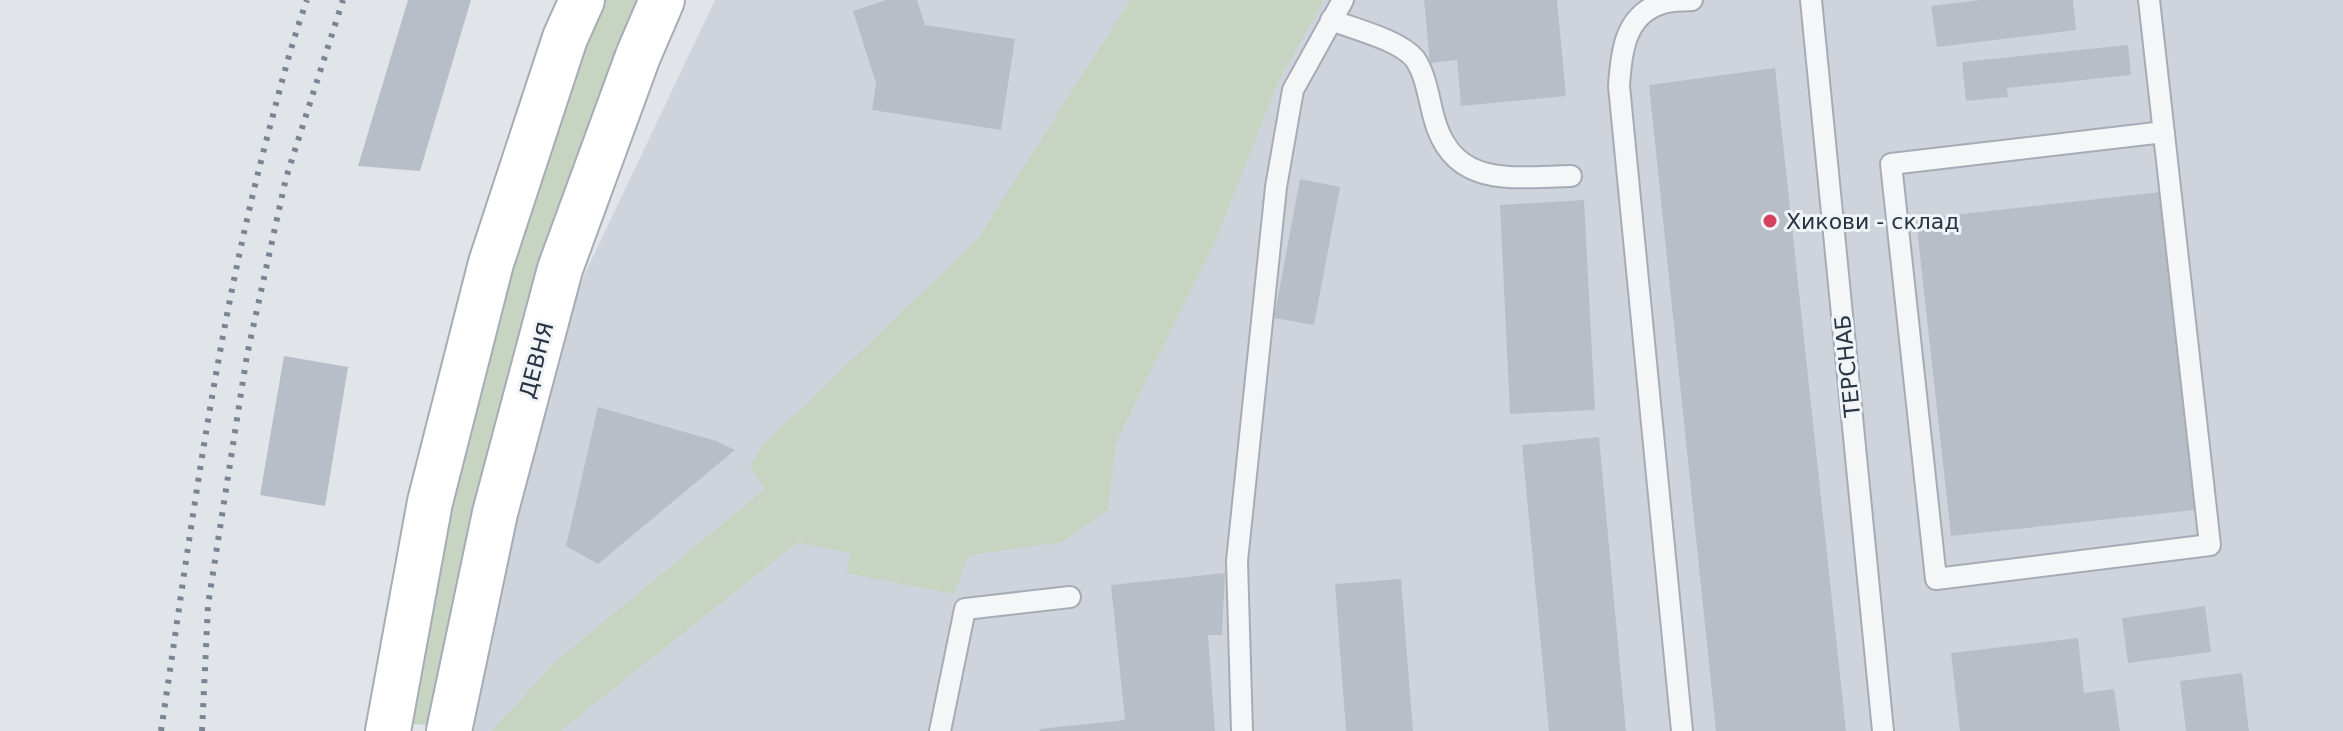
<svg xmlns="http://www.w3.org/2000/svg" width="2343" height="731" font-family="'DejaVu Sans',sans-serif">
<rect width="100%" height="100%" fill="#e1e5ea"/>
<!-- built -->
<path fill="#cfd4dc" d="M715 0H2343V731H444L571 303Z"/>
<!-- green -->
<g fill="#c7d4c2">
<path d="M582 0H662L638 56 450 727 390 722Z"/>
<path d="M1130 0H1324L1279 80 1216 239 1116 442 1108 509 1063 542 969 555 954 594 847 573 850 553 798 542 560 731H492L556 661 765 489 750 466 762 446 977 240Z"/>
</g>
<!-- building -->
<g fill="#b8bec8">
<path d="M408 0H471L420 171 358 166Z"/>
<path d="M886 0H917L925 25 1015 39 1001 130 872 110 876 83 853 11Z"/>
<path d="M1424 0H1557L1566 96 1461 106 1457 60 1430 63Z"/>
<path d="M1981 0H2073L2076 30 1937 47 1931 6Z"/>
<path d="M2128 45 2131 75 2007 88 2008 97 1966 101 1962 62Z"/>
<path d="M1775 68 1846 731H1716L1649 85Z"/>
<path d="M1300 179 1340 187 1314 325 1274 318Z"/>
<path d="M2161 192 2195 510 1951 536 1916 219Z"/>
<path d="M1584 200 1595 410 1510 414 1500 205Z"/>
<path d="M284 356 348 367 325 506 260 495Z"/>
<path d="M598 407 716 441 735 450 598 564 566 546Z"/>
<path d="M1599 437 1626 731H1549L1522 445Z"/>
<path d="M1225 573 1222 635H1208L1215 731H1040L1039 729 1125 720 1111 585Z"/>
<path d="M1401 579 1413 731H1346L1335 584Z"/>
<path d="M2205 606 2211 652 2128 663 2122 618Z"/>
<path d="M2078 638 2084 693 2114 689 2120 731H1960L1951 653Z"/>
<path d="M2242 673 2249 731H2186L2180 681Z"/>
</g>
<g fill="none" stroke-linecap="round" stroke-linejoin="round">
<!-- service casing -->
<g stroke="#a6acb5" stroke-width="24">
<g id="service">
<path d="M1811 0 1883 731"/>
<path d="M2149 0 2210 545 1936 579 1891 164 2164 132"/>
<path d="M1331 20C1354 29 1400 40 1415 59 1426 75 1429 100 1434 118 1453 189 1512 177 1571 176"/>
<path d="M940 731 965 609 1070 597"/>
<path d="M1242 731 1237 561 1276 187 1293 90 1343 0"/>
<path d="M1682 731 1619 86C1621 55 1624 16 1660 4 1669 0 1682 1 1692 0"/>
</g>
</g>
<!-- secondary casing -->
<g stroke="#a6acb5" stroke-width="48">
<g id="secondary">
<path d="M388 731 430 502 491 263 565 38 582 0"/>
<path d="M449 731 495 513 560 269 638 56 662 0"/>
</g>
</g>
<!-- service -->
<use href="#service" stroke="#f4f6f8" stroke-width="20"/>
<!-- secondary -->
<use href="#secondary" stroke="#fff" stroke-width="44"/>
<!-- rail -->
<g stroke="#7a8594" stroke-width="6" stroke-dasharray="4 8" stroke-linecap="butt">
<path d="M161 731C191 531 216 330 268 134 280 89 291 44 307 0"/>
<path d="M202 731 208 605 247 355 286 178 343 0"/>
</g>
</g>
<!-- markers -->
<circle fill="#d4425d" stroke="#f1f4f7" stroke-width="3" cx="1770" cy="221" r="8"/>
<g text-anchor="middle" stroke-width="6" stroke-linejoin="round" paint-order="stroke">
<!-- poi labels -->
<g font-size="22" fill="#283343" stroke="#f1f4f7" text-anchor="start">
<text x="1786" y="229">Хикови - склад</text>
</g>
<!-- street labels -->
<g font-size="22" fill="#283343" stroke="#f1f4f7">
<text transform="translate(536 360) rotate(-75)" y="8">ДЕВНЯ</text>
<text transform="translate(1847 366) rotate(-96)" y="8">ТЕРСНАБ</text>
</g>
</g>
</svg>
